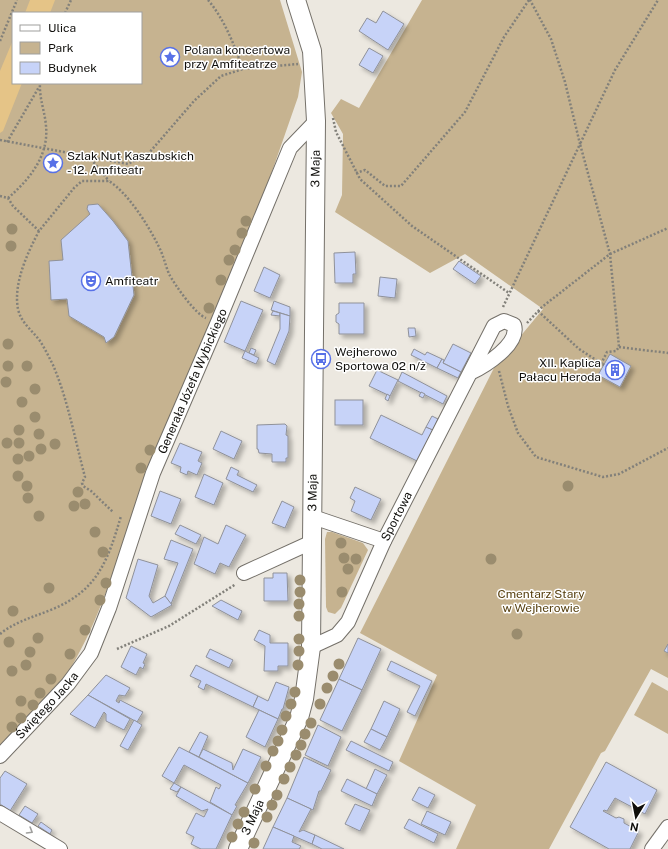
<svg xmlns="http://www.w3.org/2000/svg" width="668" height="849" font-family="'Public Sans',sans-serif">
<defs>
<filter id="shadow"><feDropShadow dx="3.5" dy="3.5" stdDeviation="2" flood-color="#0004"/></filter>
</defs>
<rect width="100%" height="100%" fill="#ece8e0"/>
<!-- green -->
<g fill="#c6b390" fill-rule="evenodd">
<path d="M0 0H280L302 72 298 97 254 223 151 460C124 530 109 605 70 669 52 698 24 722 0 746ZM13 13H141V83H13Z"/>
<path d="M422 0H668V678L651 669 605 751 601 753 549 849H456L476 805 399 761 437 675 360 633 494 368 543 309 465 254 430 273 335 212 342 195 343 134 331 113 341 99 359 108Z"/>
<path d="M327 532H332L363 543 368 550 341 608 335 614 328 612 326 607 325 539Z"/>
<path d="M652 682 668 691V734L634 715Z"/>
</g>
<!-- water -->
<g fill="#e5c487">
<path d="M30 0H55L50 13H25Z"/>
<path d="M13 40V83H22L3 131 0 133V71Z"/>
</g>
<!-- building -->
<g fill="#c7d3f8" stroke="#8f9199" filter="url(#shadow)">
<path d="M383 11 404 24 388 50 359 31 367 18 376 23Z"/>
<path d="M369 48 383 56 373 73 359 65Z"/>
<path d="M98 204 113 221 128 241 134 295 114 337 106 343 104 337 69 316 67 299 51 300 49 261 63 260 61 240 90 214 87 209 88 205Z"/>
<path d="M355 252 356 274H353V283H335L334 253Z"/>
<path d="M459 261 481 276 475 284 453 269Z"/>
<path d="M264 267 280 275 270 298 254 291Z"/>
<path d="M380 277 397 279 395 298 378 296Z"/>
<path d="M241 301 263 310 245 351 224 342Z"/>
<path d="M274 301 290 307V316L271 310Z"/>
<path d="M339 303H364V334H339V324L336 322V315L339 313Z"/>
<path d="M273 311 280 313V316L271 315Z"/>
<path d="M280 313 290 316 289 331 275 365 267 361 280 329Z"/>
<path d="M408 328H415L416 336 409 337Z"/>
<path d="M453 344 471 353 461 372 443 363Z"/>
<path d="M251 348 256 350 254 355 249 353Z"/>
<path d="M414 349 425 355 427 352 442 359 437 368 411 355Z"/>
<path d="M245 351 259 358 256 364 242 358Z"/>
<path d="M610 354 631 366 620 387 598 375Z"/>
<path d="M442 359 444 360 443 363 461 372 458 378 437 368Z"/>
<path d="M377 370 398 380 390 396 369 386Z"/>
<path d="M402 372 447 396 443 404 398 381Z"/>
<path d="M421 392 425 394 423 398 419 396Z"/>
<path d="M387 394 390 396 388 401 385 399Z"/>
<rect x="335" y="400" width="28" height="25"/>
<path d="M381 415 422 435 426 427 433 430 417 461 370 438Z"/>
<path d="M432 416 438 419 433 430 426 427Z"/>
<path d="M285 424 287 426 286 435 288 436V458H286V462H272V454L259 453 258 449H257V425Z"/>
<path d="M221 431 242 441 234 459 213 449Z"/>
<path d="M180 443 202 452 198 461 202 463 197 475 188 471 187 475 180 472 181 467 171 463Z"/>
<path d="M231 467 239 471 237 475 257 485 253 492 226 479Z"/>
<path d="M204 474 223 483 214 505 195 497Z"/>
<path d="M355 487 381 499 371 520 351 511 355 501 350 498Z"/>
<path d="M160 491 181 499 171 524 151 516Z"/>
<path d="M282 501 294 507 285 528 272 523Z"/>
<path d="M180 525 201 535 196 544 175 534Z"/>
<path d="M226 525 246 535 229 567 220 563 215 574 194 564 204 537 218 544Z"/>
<path d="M171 540 193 549 171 604 165 596 178 563 164 559Z"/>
<path d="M138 559 158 565 149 596 153 603 165 596 172 605 151 617 126 598Z"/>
<path d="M273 573H287L288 601H264V578H273Z"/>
<path d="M221 600 242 611 238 620 212 606Z"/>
<path d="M259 630 270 635V643H288V666H278V671H264L265 646 254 640Z"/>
<path d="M358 638 381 649 362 690 339 679Z"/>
<path d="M668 644V653L664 651Z"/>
<path d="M131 646 147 654 143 663 145 664 143 669 140 667 136 675 121 667Z"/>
<path d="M210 649 233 660 229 668 206 657Z"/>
<path d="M391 661 432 681 415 716 407 712 420 686 387 670Z"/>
<path d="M196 665 258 696 253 707 206 684 204 690 198 687 201 681 190 676Z"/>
<path d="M106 675 130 688 125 696 119 695 116 701 119 703 120 700 143 712 137 722 88 695Z"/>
<path d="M339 679 362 690 342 731 320 720Z"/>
<path d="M276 682 289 687 283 709H282L278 719 253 707 258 696 268 701Z"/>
<path d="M88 695 130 719 124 730 106 721V714L104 712 95 728 70 714Z"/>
<path d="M384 701 400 709 387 737 371 729Z"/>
<path d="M259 710 278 719 265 747 246 737Z"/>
<path d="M134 720 142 725 128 750 120 746Z"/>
<path d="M318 725 341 737 328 766 305 755Z"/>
<path d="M371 729 387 737 380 750 364 742Z"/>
<path d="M200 732 208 736 199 757 189 752Z"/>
<path d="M351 741 393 762 389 771 346 750Z"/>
<path d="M179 747 248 783 235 805 237 806 232 815 210 802 216 787 219 789 221 785 184 765 174 783 162 776Z"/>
<path d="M203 749 232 763 233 770 243 749 261 757 248 783 199 757Z"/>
<path d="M304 757 331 770 321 791H319L313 810 287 798Z"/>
<path d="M606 762 657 790 645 814 615 798 607 811 604 810 603 811 616 818 619 817 624 819V823L639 831 630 849H609L570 827Z"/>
<path d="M375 769 387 775 377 794 366 789Z"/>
<path d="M5 771 27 784 10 811 0 804V778Z"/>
<path d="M347 779 377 794 372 806 341 791Z"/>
<path d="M174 783 181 787 177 792 170 789Z"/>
<path d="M181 787 232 815 216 849H201L191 844 194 837 186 833 196 813 204 817 208 809 202 811 176 796Z"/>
<path d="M419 787 435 795 428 808 412 800Z"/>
<path d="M287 798 311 809 299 832 303 830 315 835 312 844 273 827Z"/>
<path d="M355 804 370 810 360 831 345 824Z"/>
<path d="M25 806 38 814 32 823 19 815Z"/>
<path d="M427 811 451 822 445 835 421 824Z"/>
<path d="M409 819 438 834 434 843 404 828Z"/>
<path d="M41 822 52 830 50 834 38 826Z"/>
<path d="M273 827 294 836 292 842 301 846 299 849H263Z"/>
<path d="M315 835 344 849H322L312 844Z"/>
</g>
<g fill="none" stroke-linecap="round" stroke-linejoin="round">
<!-- minor casing -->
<g stroke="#747069" stroke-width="16">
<g id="minor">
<path d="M313 517 384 541"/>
<path d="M244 573 312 542"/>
<path id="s1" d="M311 647 337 635 348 622 384 541 494 326 504 321 514 325C520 344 485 366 470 373"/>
<path id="s2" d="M0 756 68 684 91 653 109 608 153 473 218 322 290 148 316 121"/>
<path d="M0 813 60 849"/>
<path d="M652 849 668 827"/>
</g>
</g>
<!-- major casing -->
<g stroke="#747069" stroke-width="20">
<g id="major">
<path id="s3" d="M238 849 299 718 304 699 311 647 316 121 312 51 296 0"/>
</g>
</g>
<!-- path -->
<g stroke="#82807a" stroke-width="2.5" stroke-dasharray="2 2" stroke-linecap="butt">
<path d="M208 0C225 20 234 45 243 69"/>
<path d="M65 13 71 0"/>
<path d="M0 41 17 0"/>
<path d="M333 118 336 132 360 179 412 226 509 293"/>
<path d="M0 140 128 164 149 153 194 101 221 76 243 69 298 64"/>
<path d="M7 142 39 87"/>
<path d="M91 159 109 181"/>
<path d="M356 173 365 170 385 186H401L465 112 504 37 529 0"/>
<path d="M0 196 8 198 13 206 39 231 74 188 82 181H109C128 193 148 225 158 245 163 254 165 264 169 274 175 285 195 314 206 318"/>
<path d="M8 198C29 180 49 156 46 126 45 112 39 98 40 83"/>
<path d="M39 231C28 252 13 283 18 309 21 323 32 330 40 341 45 349 49 357 53 365 68 400 75 440 85 477L82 483 83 486 91 491 113 512"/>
<path d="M503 307 580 144 565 82 551 39 530 0"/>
<path d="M538 311 579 349 604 365"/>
<path d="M527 323 542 307 610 254 668 228"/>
<path d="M619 347 668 353"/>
<path d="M601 364 607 352 616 351 619 347 610 254 580 144 615 70 658 0"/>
<path d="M499 371 508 406 518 433 536 457 603 477 619 474 668 448"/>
<path d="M0 634C16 621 34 617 53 609 98 590 108 560 121 516"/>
<path d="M117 649 169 626 236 584"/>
</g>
<!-- minor -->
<use href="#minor" stroke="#fff" stroke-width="14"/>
<!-- major -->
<use href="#major" stroke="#fff" stroke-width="18"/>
</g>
<!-- trees -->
<g fill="#9a8c6e">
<circle cx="246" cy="221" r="5.5"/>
<circle cx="12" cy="229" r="5.5"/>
<circle cx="242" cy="233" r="5.5"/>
<circle cx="11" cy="246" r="5.5"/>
<circle cx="235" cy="250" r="5.5"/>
<circle cx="229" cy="260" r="5.5"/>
<circle cx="221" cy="280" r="5.5"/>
<circle cx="209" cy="308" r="5.5"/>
<circle cx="8" cy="344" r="5.5"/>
<circle cx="8" cy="366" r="5.5"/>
<circle cx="27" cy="366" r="5.5"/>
<circle cx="6" cy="382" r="5.5"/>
<circle cx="35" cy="389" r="5.5"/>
<circle cx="22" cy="402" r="5.5"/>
<circle cx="35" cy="417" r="5.5"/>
<circle cx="19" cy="430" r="5.5"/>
<circle cx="39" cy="434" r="5.5"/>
<circle cx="7" cy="443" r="5.5"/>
<circle cx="19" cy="443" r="5.5"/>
<circle cx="55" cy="444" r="5.5"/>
<circle cx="41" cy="449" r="5.5"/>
<circle cx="150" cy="450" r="5.5"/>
<circle cx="29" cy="456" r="5.5"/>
<circle cx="18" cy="459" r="5.5"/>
<circle cx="141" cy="468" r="5.5"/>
<circle cx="18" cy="476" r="5.5"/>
<circle cx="27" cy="486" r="5.5"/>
<circle cx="568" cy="486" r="5.5"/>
<circle cx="78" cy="492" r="5.5"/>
<circle cx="28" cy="498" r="5.5"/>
<circle cx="85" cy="504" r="5.5"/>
<circle cx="74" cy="506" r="5.5"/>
<circle cx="39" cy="516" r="5.5"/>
<circle cx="95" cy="532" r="5.5"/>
<circle cx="341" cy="543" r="5.5"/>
<circle cx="103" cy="552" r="5.5"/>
<circle cx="344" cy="558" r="5.5"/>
<circle cx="356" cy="559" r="5.5"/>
<circle cx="491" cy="559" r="5.5"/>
<circle cx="348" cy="569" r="5.5"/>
<circle cx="300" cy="580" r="5.5"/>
<circle cx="106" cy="583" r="5.5"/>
<circle cx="49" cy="588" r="5.5"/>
<circle cx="300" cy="592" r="5.5"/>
<circle cx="342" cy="592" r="5.5"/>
<circle cx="100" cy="600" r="5.5"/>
<circle cx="299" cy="604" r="5.5"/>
<circle cx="13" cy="611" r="5.5"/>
<circle cx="299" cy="616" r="5.5"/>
<circle cx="85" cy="630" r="5.5"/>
<circle cx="517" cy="634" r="5.5"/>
<circle cx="38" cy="638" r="5.5"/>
<circle cx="299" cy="639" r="5.5"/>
<circle cx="9" cy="642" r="5.5"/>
<circle cx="299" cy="651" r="5.5"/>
<circle cx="30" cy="652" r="5.5"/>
<circle cx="70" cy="654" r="5.5"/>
<circle cx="339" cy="664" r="5.5"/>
<circle cx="26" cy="665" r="5.5"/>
<circle cx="298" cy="665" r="5.5"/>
<circle cx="12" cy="671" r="5.5"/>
<circle cx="333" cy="676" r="5.5"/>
<circle cx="51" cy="679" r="5.5"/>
<circle cx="327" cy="688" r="5.5"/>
<circle cx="295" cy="692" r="5.5"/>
<circle cx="40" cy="693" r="5.5"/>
<circle cx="21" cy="701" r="5.5"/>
<circle cx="291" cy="704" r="5.5"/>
<circle cx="320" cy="704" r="5.5"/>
<circle cx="33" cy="705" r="5.5"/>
<circle cx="286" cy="716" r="5.5"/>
<circle cx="21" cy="718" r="5.5"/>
<circle cx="311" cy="723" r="5.5"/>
<circle cx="12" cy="727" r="5.5"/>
<circle cx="282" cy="730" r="5.5"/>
<circle cx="305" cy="734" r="5.5"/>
<circle cx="278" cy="741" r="5.5"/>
<circle cx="301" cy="745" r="5.5"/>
<circle cx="273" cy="751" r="5.5"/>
<circle cx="296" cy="755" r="5.5"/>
<circle cx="266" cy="766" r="5.5"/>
<circle cx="290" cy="767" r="5.5"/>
<circle cx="284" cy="779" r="5.5"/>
<circle cx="255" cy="789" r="5.5"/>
<circle cx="277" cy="795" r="5.5"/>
<circle cx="272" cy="805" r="5.5"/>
<circle cx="244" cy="812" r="5.5"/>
<circle cx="267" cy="817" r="5.5"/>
<circle cx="238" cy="824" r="5.5"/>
<circle cx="232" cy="837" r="5.5"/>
<circle cx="254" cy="843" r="5.5"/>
</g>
<!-- one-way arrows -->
<defs><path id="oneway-chevron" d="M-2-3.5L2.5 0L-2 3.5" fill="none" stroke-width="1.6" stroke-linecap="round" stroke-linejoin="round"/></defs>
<use stroke="#9f9f9d" href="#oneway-chevron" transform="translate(30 831) rotate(31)"/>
<!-- icons -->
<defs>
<g id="sight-ring" transform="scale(1)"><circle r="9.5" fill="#fff" stroke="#5871e7" stroke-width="1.5"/><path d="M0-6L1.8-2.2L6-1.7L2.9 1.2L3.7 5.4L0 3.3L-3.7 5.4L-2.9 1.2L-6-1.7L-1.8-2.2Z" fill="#5871e7"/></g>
<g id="theatre-ring" transform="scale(1)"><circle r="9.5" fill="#fff" stroke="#5871e7" stroke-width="1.5"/><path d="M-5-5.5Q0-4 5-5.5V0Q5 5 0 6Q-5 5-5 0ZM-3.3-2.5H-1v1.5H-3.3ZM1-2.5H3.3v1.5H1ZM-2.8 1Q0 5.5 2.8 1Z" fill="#5871e7"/></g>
<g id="bus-ring" transform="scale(1)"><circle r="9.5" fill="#fff" stroke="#5871e7" stroke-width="1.5"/><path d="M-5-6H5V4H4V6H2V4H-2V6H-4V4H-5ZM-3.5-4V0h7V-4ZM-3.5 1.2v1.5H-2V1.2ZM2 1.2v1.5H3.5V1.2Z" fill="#5871e7"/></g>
<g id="building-ring" transform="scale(1)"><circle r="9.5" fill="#fff" stroke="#5871e7" stroke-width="1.5"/><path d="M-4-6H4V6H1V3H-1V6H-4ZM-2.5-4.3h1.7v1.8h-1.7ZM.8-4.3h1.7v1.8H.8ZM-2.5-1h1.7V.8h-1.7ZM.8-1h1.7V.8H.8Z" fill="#5871e7"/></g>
</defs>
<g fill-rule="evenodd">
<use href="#sight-ring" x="170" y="57"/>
<use href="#sight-ring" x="53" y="163"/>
<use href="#theatre-ring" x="91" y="281"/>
<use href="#bus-ring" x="321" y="359"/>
<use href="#building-ring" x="615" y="370"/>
</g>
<g text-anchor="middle" stroke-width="3" stroke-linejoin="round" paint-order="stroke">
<!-- poi labels -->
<g font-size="12" fill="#0f0e0b" stroke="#fff" text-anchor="start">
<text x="184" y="54">Polana koncertowa<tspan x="184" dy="14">przy Amfiteatrze</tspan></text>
<text x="67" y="160">Szlak Nut Kaszubskich<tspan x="67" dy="14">- 12. Amfiteatr</tspan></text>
<text x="105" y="285">Amfiteatr</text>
<text x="335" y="356">Wejherowo<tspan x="335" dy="14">Sportowa 02 n/ż</tspan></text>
<text x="601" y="367" text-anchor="end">XII. Kaplica<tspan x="601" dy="14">Pałacu Heroda</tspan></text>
</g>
<!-- street labels -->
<g font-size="12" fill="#0f0e0b" stroke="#fff">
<text dy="4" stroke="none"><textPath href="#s3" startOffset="695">3 Maja</textPath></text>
<text dy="4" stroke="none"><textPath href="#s2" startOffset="428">Generała Józefa Wybickiego</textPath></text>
<text dy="4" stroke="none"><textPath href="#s3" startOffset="371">3 Maja</textPath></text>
<text dy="4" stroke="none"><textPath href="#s1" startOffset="162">Sportowa</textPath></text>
<text dy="4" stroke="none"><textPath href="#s2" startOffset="69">Świętego Jacka</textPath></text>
<text dy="4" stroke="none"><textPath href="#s3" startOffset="35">3 Maja</textPath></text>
</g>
<!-- park labels -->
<g font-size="12" fill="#574010" stroke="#fff">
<text x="541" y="598">Cmentarz Stary<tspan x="541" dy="14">w Wejherowie</tspan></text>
</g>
</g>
<!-- legend -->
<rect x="12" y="12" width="130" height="72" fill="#ffffff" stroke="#9f9f9d"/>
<rect x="20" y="25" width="20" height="6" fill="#ffffff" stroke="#9f9f9d"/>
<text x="48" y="32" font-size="12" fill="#0f0e0b">Ulica</text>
<rect x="20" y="42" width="20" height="12" fill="#c6b390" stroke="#9f9f9d"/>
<text x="48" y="52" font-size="12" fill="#0f0e0b">Park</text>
<rect x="20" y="62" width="20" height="12" fill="#c7d3f8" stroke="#9f9f9d"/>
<text x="48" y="72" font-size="12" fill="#0f0e0b">Budynek</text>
<!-- north arrow -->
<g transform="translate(636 817) rotate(190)" stroke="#ffffff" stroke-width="3" paint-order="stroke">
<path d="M0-3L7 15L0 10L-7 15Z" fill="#0f0e0b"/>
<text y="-6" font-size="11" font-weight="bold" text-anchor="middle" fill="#0f0e0b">N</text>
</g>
</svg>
